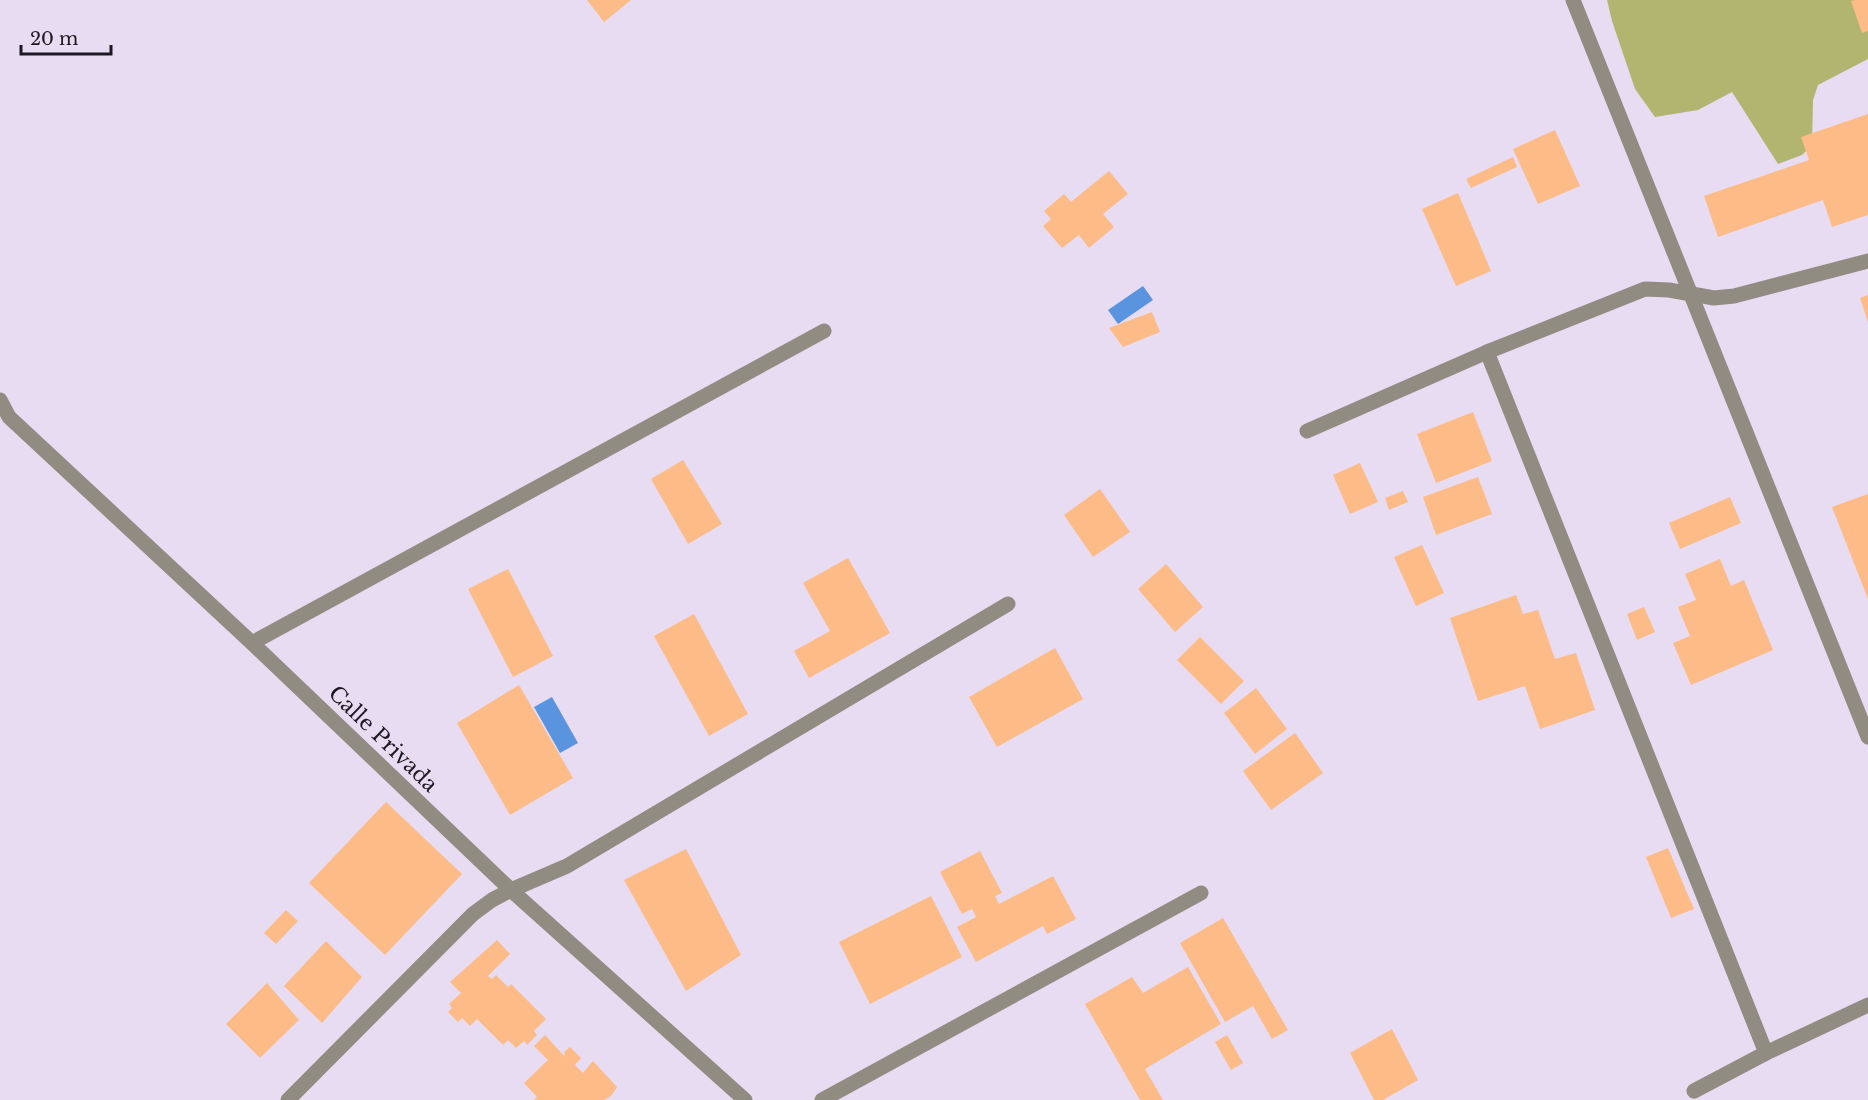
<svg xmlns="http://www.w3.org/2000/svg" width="1868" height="1100" font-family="'Libre Baskerville',serif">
<rect width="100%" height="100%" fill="#e7dcf2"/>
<!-- green -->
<path fill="#b1b570" d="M1607 0H1868V59L1818 85 1813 100 1812 145 1802 155 1778 164 1732 92 1698 110 1655 117 1635 89 1612 21Z"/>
<!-- water -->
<g fill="#5b94de">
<path d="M1143 286 1153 300 1118 324 1108 310Z"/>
<path d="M552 697 578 743 560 753 534 707Z"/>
</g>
<!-- building -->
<g fill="#fdbb88">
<path d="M587 0H631L604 22Z"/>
<path d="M1855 0H1868V31L1862 33 1851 1Z"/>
<path d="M1868 114V215L1832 227 1823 200 1718 237 1704 196 1809 160 1801 137Z"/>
<path d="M1555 130 1580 186 1538 204 1513 149Z"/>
<path d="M1513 157 1517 167 1471 188 1466 179Z"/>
<path d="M1109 171 1128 194 1103 214 1114 227 1089 248 1079 235 1062 248 1043 226 1051 219 1044 211 1064 194 1071 202Z"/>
<path d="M1458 193 1491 271 1456 286 1422 209Z"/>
<path d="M1868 295V322L1860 298Z"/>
<path d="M1152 312 1160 332 1123 347 1109 328Z"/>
<path d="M1473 412 1492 461 1436 483 1417 434Z"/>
<path d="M683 460 722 524 688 544 651 479Z"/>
<path d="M1360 463 1378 502 1350 514 1333 475Z"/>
<path d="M1478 477 1492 514 1436 535 1423 497Z"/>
<path d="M1100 489 1130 532 1093 557 1064 515Z"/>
<path d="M1403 491 1408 502 1389 510 1385 498Z"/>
<path d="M1868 494V599L1832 507Z"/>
<path d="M1730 497 1741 523 1680 549 1669 523Z"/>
<path d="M1422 545 1444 593 1416 606 1394 557Z"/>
<path d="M848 558 890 633 809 678 794 651 830 631 803 583Z"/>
<path d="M1720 559 1731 586 1744 580 1773 650 1691 685 1673 643 1690 636 1678 607 1696 600 1685 574Z"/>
<path d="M1166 564 1203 607 1175 632 1138 589Z"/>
<path d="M508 569 553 656 513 677 468 589Z"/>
<path d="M1516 595 1523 614 1538 610 1555 659 1576 653 1595 710 1540 729 1525 686 1478 701 1450 618Z"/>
<path d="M1644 607 1655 632 1637 640 1627 614Z"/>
<path d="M694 614 748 714 709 736 654 636Z"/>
<path d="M1200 637 1244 681 1221 704 1177 660Z"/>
<path d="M1055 648 1083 699 997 747 969 697Z"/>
<path d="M519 685 573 778 510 815 457 723Z"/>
<path d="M1256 688 1287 729 1255 754 1224 713Z"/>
<path d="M1295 733 1323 773 1271 810 1243 771Z"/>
<path d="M386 802 462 874 385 955 309 883Z"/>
<path d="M1668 848 1694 909 1671 918 1646 857Z"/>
<path d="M686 849 741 955 686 991 624 880Z"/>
<path d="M980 851 1002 893 995 896 999 904 1053 876 1076 919 1047 934 1043 926 976 962 957 927 976 917 972 909 962 914 940 872Z"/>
<path d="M931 896 962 957 870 1004 839 942Z"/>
<path d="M286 910 298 921 276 944 264 933Z"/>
<path d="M1223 918 1288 1030 1272 1039 1253 1006 1225 1022 1180 943Z"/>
<path d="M497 940 510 954 488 976 492 979 496 975 508 987 511 984 546 1019 534 1031 537 1035 527 1045 524 1041 516 1048 508 1040 503 1045 477 1019 470 1026 462 1018 458 1022 448 1012 452 1008 449 1004 461 993 450 982Z"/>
<path d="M326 941 362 977 322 1023 284 986Z"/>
<path d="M1188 967 1221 1024 1145 1069 1163 1100H1140L1085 1004 1132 977 1143 993Z"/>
<path d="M267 983 299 1020 260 1058 226 1024Z"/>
<path d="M1392 1029 1418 1080 1383 1100H1374L1350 1053Z"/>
<path d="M545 1035 565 1057 564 1052 570 1047 581 1058 575 1065 583 1073 593 1061 617 1087 611 1096 604 1100H534L537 1097 524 1083 548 1060 534 1046Z"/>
<path d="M1227 1035 1243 1063 1231 1070 1215 1042Z"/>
</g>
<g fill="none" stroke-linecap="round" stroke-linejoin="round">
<!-- minor -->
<g stroke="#908c82" stroke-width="15">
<path d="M1573 0 1868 737"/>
<path d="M1487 352 1766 1053"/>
<path d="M0 400 9 417 252 643 511 890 745 1100"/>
<path d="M1307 431 1487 352 1645 289 1669 290 1714 298 1734 296 1868 261"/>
<path d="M252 643 824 331"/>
<path d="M1694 1091 1766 1053 1868 1005"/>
<path d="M288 1100 473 914 492 900 511 890 567 866 1008 604"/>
<path d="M822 1100 1201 893"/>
</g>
</g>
<g text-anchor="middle" stroke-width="4.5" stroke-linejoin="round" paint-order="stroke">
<!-- street labels -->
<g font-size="21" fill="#1d1921" stroke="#e7dcf2">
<text transform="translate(383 739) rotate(44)" y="7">Calle Privada</text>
</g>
</g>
<!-- scale -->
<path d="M21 45v9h90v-9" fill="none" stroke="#1d1921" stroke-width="3"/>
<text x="30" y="45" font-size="18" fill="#1d1921" stroke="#e7dcf2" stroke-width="4.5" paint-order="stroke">20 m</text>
</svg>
